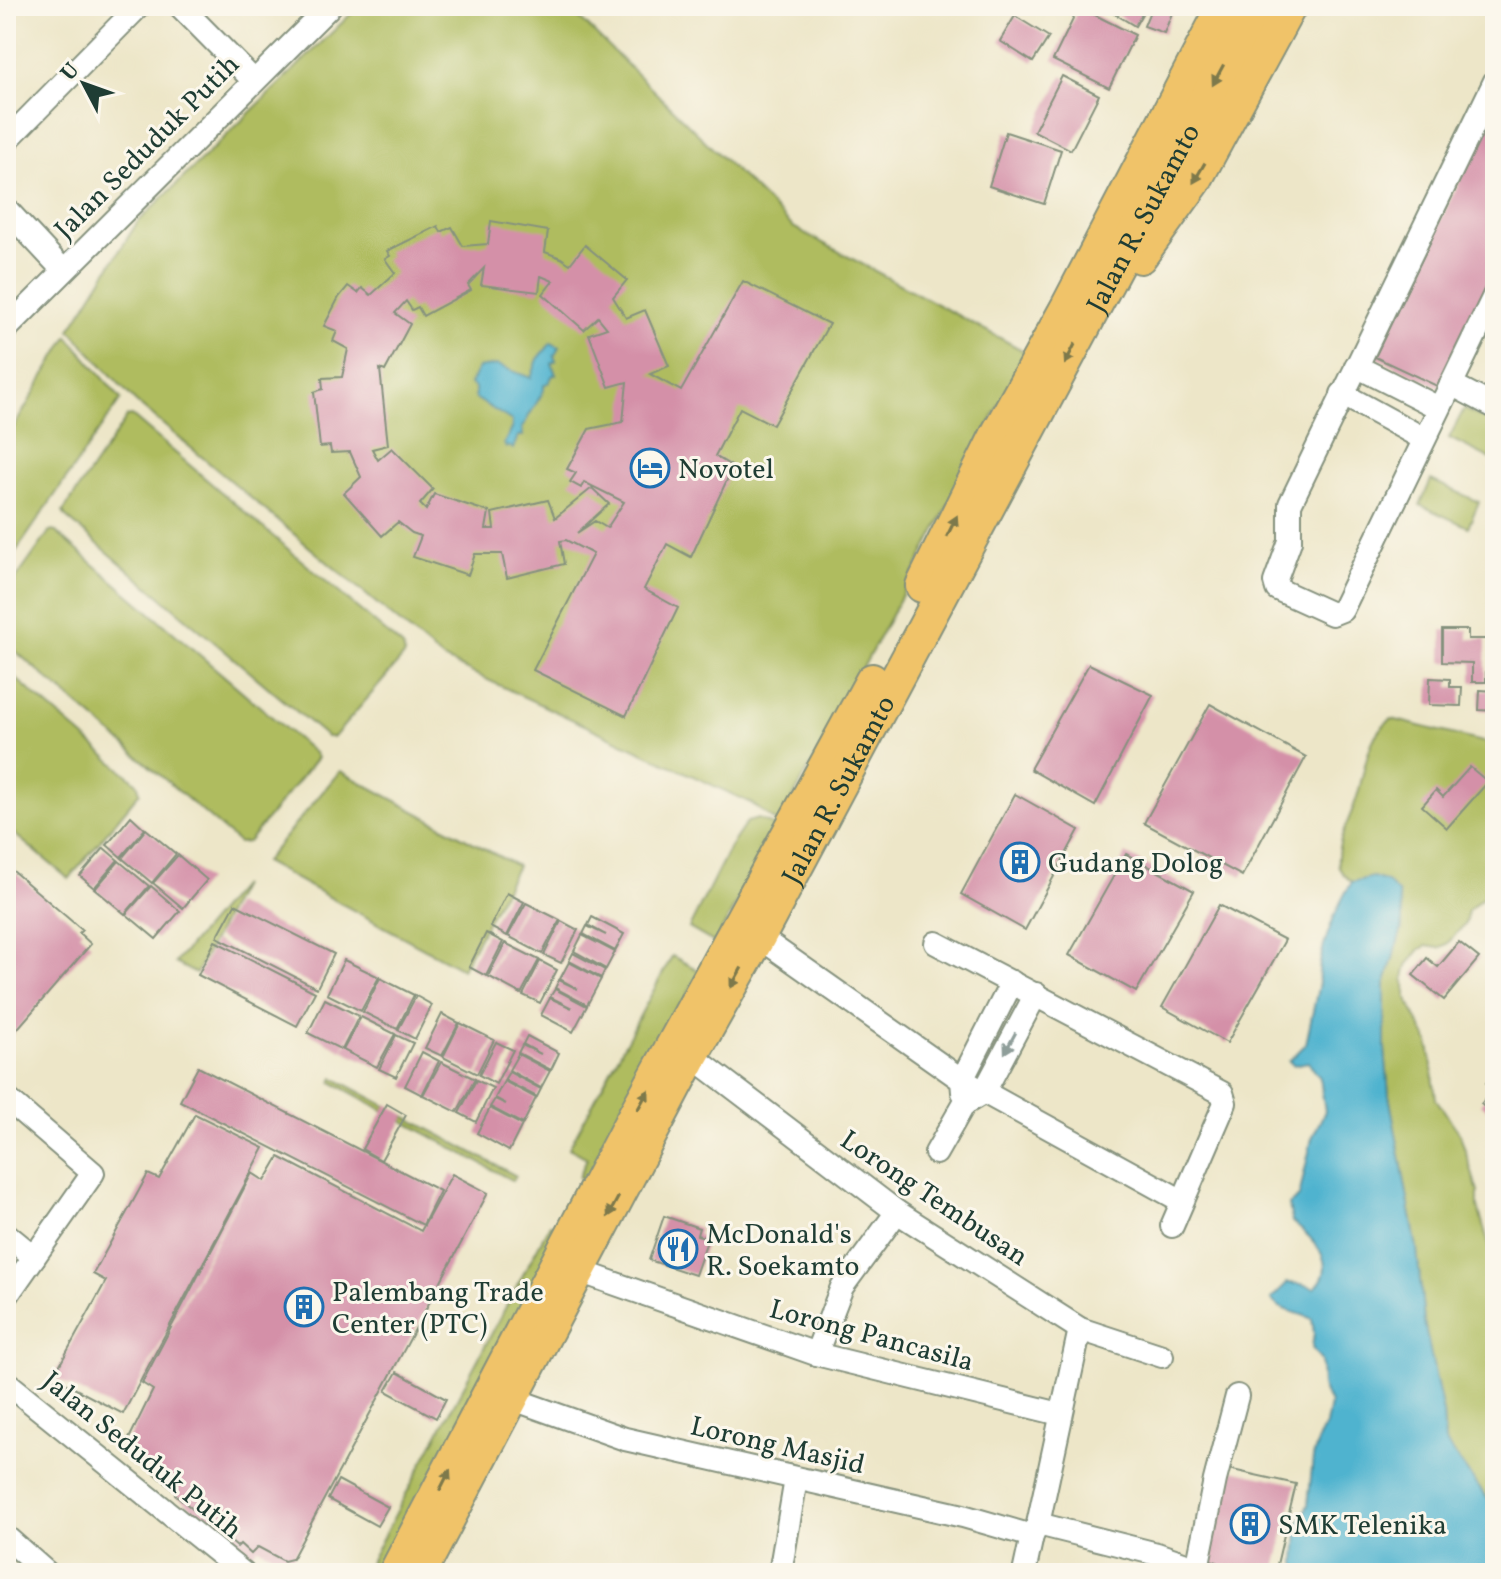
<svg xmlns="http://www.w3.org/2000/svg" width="1501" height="1579" font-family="Vollkorn,serif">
<rect width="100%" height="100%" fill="#fbf7ec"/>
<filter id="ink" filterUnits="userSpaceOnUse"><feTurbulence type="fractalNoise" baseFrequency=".0125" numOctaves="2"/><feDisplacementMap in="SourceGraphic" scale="16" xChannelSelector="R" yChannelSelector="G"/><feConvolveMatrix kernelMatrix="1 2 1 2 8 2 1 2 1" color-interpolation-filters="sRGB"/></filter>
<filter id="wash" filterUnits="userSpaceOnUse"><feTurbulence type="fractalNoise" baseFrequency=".006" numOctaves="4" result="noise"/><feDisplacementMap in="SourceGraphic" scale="32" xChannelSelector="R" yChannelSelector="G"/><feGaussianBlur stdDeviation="1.8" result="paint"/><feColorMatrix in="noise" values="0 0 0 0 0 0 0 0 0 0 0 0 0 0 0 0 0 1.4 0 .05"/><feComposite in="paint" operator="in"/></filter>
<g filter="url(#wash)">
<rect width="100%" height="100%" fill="#ede6c8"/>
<!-- green -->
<g fill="#afbc5f" stroke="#677c4a" stroke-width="2">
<path d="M359 6H567L793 227 1026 352 917 567 779 824 751 803 443 659 135 401 70 330 137 223Z"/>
<path d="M68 336 121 399 6 566V440Z"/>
<path d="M1464 409 1495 424V461L1449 438Z"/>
<path d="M132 416 403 647 405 655 334 737H327L66 517 63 512 127 417Z"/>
<path d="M1431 480 1479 502 1468 527 1420 505Z"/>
<path d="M50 531 56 532 314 753 317 758 248 842 239 843 6 643V593Z"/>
<path d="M6 670 137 783 140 792 69 879 6 827Z"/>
<path d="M1392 719 1495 745V901L1487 897 1481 899 1468 911 1465 924 1447 944 1439 948 1426 946 1420 949 1407 965 1404 978 1407 999 1429 1043 1436 1099 1460 1134 1478 1192V1207L1495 1266V1509L1445 1442 1443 1413 1424 1322 1417 1249 1389 1095 1385 1049V985L1402 928 1398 893 1387 882 1373 877 1352 882C1346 877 1339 872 1338 863 1336 840 1351 818 1357 797 1365 773 1366 733 1392 719Z"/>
<path d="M340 771 517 866 462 969 264 862Z"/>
<path d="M758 819 777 827 715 943 689 928 730 847 747 822Z"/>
<path d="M241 885 196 974 175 963Z"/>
<path d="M672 956 700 971 587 1181 579 1177 587 1158 569 1148Z"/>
<path d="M334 1078 516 1176 513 1181 332 1082Z"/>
<path d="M550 1224 565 1230 386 1563 379 1573H364Z"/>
</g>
<!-- water -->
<g fill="#50b3cf" stroke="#387882" stroke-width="2">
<path d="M551 343 560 347 554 356 556 361 552 363 556 375H553L549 382 544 385V390L522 428 523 436H518L513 449 509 446 506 448 504 443 512 429V421L475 398V388L470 384 478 368 497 365 531 378 538 359Z"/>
<path d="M1373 877 1387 882 1398 893 1402 914V928L1385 985V1049L1389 1095 1417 1249 1424 1322 1443 1413 1445 1442 1495 1509V1573H1302L1296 1564 1298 1525 1308 1505 1313 1458 1319 1437 1326 1425 1330 1404 1322 1386 1321 1361 1312 1348 1314 1333 1312 1319C1299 1312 1280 1312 1271 1299L1287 1283 1301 1284 1315 1288C1340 1264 1312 1237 1292 1222L1289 1205 1299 1197 1312 1138 1325 1111 1320 1078 1308 1062 1293 1065 1289 1061 1306 1044 1319 983C1316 957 1337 904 1352 882Z"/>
</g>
<g id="blocks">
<!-- building -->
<g fill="#d490a8" fill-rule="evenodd">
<path d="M1102 6H1134L1143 12 1135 26Z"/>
<path d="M1152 6 1174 8 1164 33 1144 26Z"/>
<path d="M1079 7 1135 35 1109 88 1053 60Z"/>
<path d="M1015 16 1049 37 1033 62 1000 41Z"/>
<path d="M1062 76 1099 95 1071 150 1034 131Z"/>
<path d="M1495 107V271L1439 387 1375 357Z"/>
<path d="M1006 132 1061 150 1044 204 989 186Z"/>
<path d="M491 221 548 231 545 252 561 258 570 264 585 245 627 280 613 297 626 318 645 310 669 366 650 374 681 391 743 281 829 324 773 425 740 408 715 456 733 467 691 557 667 544 644 589 678 608 626 716 533 670 593 554 566 540 560 541 564 564 507 578 502 554H475L468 575 413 557 421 536 412 533 398 522 382 536 344 493 361 477 350 452 331 453 330 446 320 447 314 392 323 389 322 378 342 377 348 349 333 341 337 331 324 326 339 297 348 286 358 293 362 288 371 295 395 273 385 259 390 256 387 251 438 226 441 232 452 227 463 246 488 244ZM484 268 481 285 539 292 541 276 553 281 543 294 584 330 598 317 607 328 589 334 609 387 627 382 623 422 589 429 567 469 576 473 570 482 581 488 584 482 624 502 607 528 595 521 577 533 609 504 592 488 555 518 548 500 492 513 494 529H486L489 512 434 494 426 510 420 504 433 489 392 448 378 460 372 449 388 445 380 369 385 371 410 324 395 313 406 301 412 310 418 307 423 316 471 290 468 285Z"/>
<path d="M1442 630H1468V639H1486V682H1472V663L1442 662Z"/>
<path d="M1089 664 1153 695 1095 806 1030 769Z"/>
<path d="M1430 678 1450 679V687H1462L1461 706 1429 705Z"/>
<path d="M1480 690 1495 691V711L1479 710Z"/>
<path d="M1210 704 1306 757 1242 876 1144 823Z"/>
<path d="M1470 767 1488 782 1447 828 1422 806 1436 790 1443 797Z"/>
<path d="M1015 794 1079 830 1025 930 961 894Z"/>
<path d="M131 816 145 829 121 857 107 845Z"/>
<path d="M146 829 176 854 152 883 122 858Z"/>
<path d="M104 848 118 860 94 888 80 876Z"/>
<path d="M1126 854 1194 891 1136 992 1069 955Z"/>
<path d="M178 855 207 880 183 908 153 883Z"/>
<path d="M119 861 149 886 125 914 95 889Z"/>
<path d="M6 865 82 930 79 933 91 944 6 1042Z"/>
<path d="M151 886 180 911 156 939 126 914Z"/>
<path d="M507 893 524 902 507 936 490 927Z"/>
<path d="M526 903 560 920 542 954 508 936Z"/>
<path d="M235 904 334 954 317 988 217 937Z"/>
<path d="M1219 905 1285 940 1227 1043 1162 1007Z"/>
<path d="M592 917 624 934 615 951 583 934 587 926 606 935 588 925Z"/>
<path d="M561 921 578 930 561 963 544 955Z"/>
<path d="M486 933 503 942 486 976 469 967Z"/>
<path d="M582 935 615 952 606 969 574 951Z"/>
<path d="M215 941 315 992 297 1026 198 975Z"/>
<path d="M1459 942 1479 958 1444 1000 1413 975 1427 958 1438 967Z"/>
<path d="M505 943 539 960 521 994 488 976Z"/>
<path d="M573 953 605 970 601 978 569 961Z"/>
<path d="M344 960 379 977 361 1011 327 994Z"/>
<path d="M540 961 557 970 540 1003 523 995Z"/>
<path d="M569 962 601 979 587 1005 555 988 559 980 578 989 560 979Z"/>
<path d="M380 978 414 995 397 1029 363 1012Z"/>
<path d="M555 989 587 1006 573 1032 541 1015 550 998 572 1008 550 997Z"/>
<path d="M416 996 432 1005 415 1039 398 1030Z"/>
<path d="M325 999 359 1016 342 1050 308 1033Z"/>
<path d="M442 1014 459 1023 442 1056 425 1048Z"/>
<path d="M361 1017 395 1034 377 1067 343 1050Z"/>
<path d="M460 1023 494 1040 477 1074 443 1057Z"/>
<path d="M396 1035 413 1043 396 1077 379 1069Z"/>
<path d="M527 1036 559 1053 551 1070 518 1053 522 1045 541 1054 523 1044Z"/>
<path d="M496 1042 513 1050 496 1084 479 1075Z"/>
<path d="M422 1052 439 1061 422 1095 405 1086Z"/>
<path d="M518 1054 550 1071 541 1088 509 1070Z"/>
<path d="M441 1062 475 1079 457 1112 423 1095Z"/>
<path d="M198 1067 440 1191 423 1225 180 1101Z"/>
<path d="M509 1072 541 1089 537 1097 504 1080Z"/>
<path d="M1495 1073V1109L1491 1113 1481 1104 1493 1089 1486 1083Z"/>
<path d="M476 1080 493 1088 476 1122 459 1113Z"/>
<path d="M504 1081 536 1098 523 1124 490 1107 495 1099 506 1104 495 1098Z"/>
<path d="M387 1104 406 1115 381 1160 362 1149Z"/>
<path d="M490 1108 522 1125 509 1151 477 1133Z"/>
<path d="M195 1114 264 1148 123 1414 53 1377 106 1281 93 1274 148 1174 159 1179Z"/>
<path d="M279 1157 421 1231 452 1174 488 1193 292 1559 284 1561 258 1547 251 1554 240 1544 237 1547 175 1494 176 1492 125 1447 153 1390 142 1383 252 1173 265 1181Z"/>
<path d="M664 1216 699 1228 697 1235 708 1238 695 1275 649 1260Z"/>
<path d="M397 1372 446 1399 436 1418 386 1391Z"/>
<path d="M1228 1469 1296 1484 1275 1573H1233L1203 1565Z"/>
<path d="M338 1480 388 1507 377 1526 328 1499Z"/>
</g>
</g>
</g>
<g filter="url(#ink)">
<use href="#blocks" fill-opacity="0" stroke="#86927e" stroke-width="2"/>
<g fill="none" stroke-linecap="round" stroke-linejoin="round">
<!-- minor casing -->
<g stroke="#86927e" stroke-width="26">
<g id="minor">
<path d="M180 6 254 81"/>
<path d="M1495 81 1290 504V541L1275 582 1277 589 1332 614 1342 610 1495 294"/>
<path d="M6 141 139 6"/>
<path d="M6 209 63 270"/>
<path d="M6 329 330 6"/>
<path d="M1356 366 1439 408"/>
<path d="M1451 384 1495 407"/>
<path d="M1342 394 1424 439"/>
<path d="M759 937 962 1080 1182 1201"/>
<path d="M936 943 1222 1093 1225 1103 1172 1226"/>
<path d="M692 1056 897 1212 1080 1329 1162 1356"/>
<path d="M963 1092 962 1080 1012 982"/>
<path d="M6 1098 93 1173 6 1297"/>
<path d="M936 1153 964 1104 984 1092 1036 994"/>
<path d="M6 1234 34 1257"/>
<path d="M579 1271 816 1354 1060 1414"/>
<path d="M816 1354 842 1287 897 1212"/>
<path d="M6 1382 243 1573"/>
<path d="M513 1399 625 1439 963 1516 1032 1536"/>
<path d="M1038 1524 1157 1554 1212 1573"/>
<path d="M6 1537 47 1573"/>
<path d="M780 1573 796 1479"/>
<path d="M1024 1573 1032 1536 1038 1524 1080 1329"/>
<path d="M1196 1573 1215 1480 1237 1396"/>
</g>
</g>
<!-- highway casing -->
<g stroke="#86927e" stroke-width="36">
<g id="highway">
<path d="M1140 257 1195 181 1290 6"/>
<path d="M922 586 996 436 1067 307 1224 6"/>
<path d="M395 1573 631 1121 872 680"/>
<path id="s1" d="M420 1573 692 1056 759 937 1255 6"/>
</g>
</g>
<!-- minor -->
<use href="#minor" stroke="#fff" stroke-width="22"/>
<!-- highway -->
<use href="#highway" stroke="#f0c369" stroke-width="32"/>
</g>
<!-- one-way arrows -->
<defs><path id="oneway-solid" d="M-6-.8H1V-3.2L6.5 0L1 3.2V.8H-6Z" transform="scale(2)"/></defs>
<g fill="#7d794c">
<use href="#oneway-solid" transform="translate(1218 75) rotate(118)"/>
<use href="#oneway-solid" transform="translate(1199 173) rotate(120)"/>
<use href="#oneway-solid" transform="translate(1070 354) rotate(117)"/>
<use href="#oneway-solid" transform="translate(952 526) rotate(-64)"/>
<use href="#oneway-solid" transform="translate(736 978) rotate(119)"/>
<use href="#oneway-solid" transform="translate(643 1100) rotate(-61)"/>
<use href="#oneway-solid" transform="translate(613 1207) rotate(118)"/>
<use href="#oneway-solid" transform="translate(445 1480) rotate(-63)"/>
</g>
<use fill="#8f9e9a" href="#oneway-solid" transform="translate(1010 1043) rotate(118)"/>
</g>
<!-- icons -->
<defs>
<g id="hotel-ring" transform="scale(2)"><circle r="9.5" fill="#fbf7ec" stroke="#1f6fb2" stroke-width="1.5"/><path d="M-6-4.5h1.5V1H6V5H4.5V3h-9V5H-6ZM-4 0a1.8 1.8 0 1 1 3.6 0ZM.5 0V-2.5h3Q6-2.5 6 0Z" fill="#1f6fb2"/></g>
<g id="building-ring" transform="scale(2)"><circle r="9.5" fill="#fbf7ec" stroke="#1f6fb2" stroke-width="1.5"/><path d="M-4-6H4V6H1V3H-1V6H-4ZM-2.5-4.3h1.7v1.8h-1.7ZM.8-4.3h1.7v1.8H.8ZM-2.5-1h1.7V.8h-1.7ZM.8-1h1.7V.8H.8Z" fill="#1f6fb2"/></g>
<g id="restaurant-ring" transform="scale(2)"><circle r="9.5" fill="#fbf7ec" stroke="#1f6fb2" stroke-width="1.5"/><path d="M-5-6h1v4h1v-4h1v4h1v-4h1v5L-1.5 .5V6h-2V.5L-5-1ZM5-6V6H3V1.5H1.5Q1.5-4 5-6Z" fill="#1f6fb2"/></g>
</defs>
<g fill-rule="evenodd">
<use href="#hotel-ring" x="650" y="468"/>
<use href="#building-ring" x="1020" y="862"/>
<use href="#restaurant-ring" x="678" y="1249"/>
<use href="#building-ring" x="304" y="1307"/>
<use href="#building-ring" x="1250" y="1524"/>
</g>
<g text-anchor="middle" stroke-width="6" stroke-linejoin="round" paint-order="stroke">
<!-- street labels -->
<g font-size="28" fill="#1f3d34" stroke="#fbf7ec">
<text transform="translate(146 146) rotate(-45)" y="10">Jalan Seduduk Putih</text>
<text dy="10" stroke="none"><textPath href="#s1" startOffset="1536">Jalan R. Sukamto</textPath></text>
<text dy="10" stroke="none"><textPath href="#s1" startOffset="888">Jalan R. Sukamto</textPath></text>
<text transform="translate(935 1197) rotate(34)" y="10">Lorong Tembusan</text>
<text transform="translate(872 1334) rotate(15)" y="10">Lorong Pancasila</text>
<text transform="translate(778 1444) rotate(13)" y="10">Lorong Masjid</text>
<text transform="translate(143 1454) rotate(39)" y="10">Jalan Seduduk Putih</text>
</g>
<!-- poi labels -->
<g font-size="28" fill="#1f3d34" stroke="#fbf7ec" text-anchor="start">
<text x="678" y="478">Novotel</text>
<text x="1048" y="872">Gudang Dolog</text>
<text x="706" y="1243">McDonald's<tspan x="706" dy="32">R. Soekamto</tspan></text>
<text x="332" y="1301">Palembang Trade<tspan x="332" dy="32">Center (PTC)</tspan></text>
<text x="1278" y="1534">SMK Telenika</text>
</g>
</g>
<!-- margin -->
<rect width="1501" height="1579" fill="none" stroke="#fbf7ec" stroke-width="32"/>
<!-- north arrow -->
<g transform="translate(84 84) rotate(311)" stroke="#fbf7ec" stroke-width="6" paint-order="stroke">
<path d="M0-6L14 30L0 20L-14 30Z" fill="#1f3d34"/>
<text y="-12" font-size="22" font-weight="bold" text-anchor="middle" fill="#1f3d34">U</text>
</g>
</svg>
